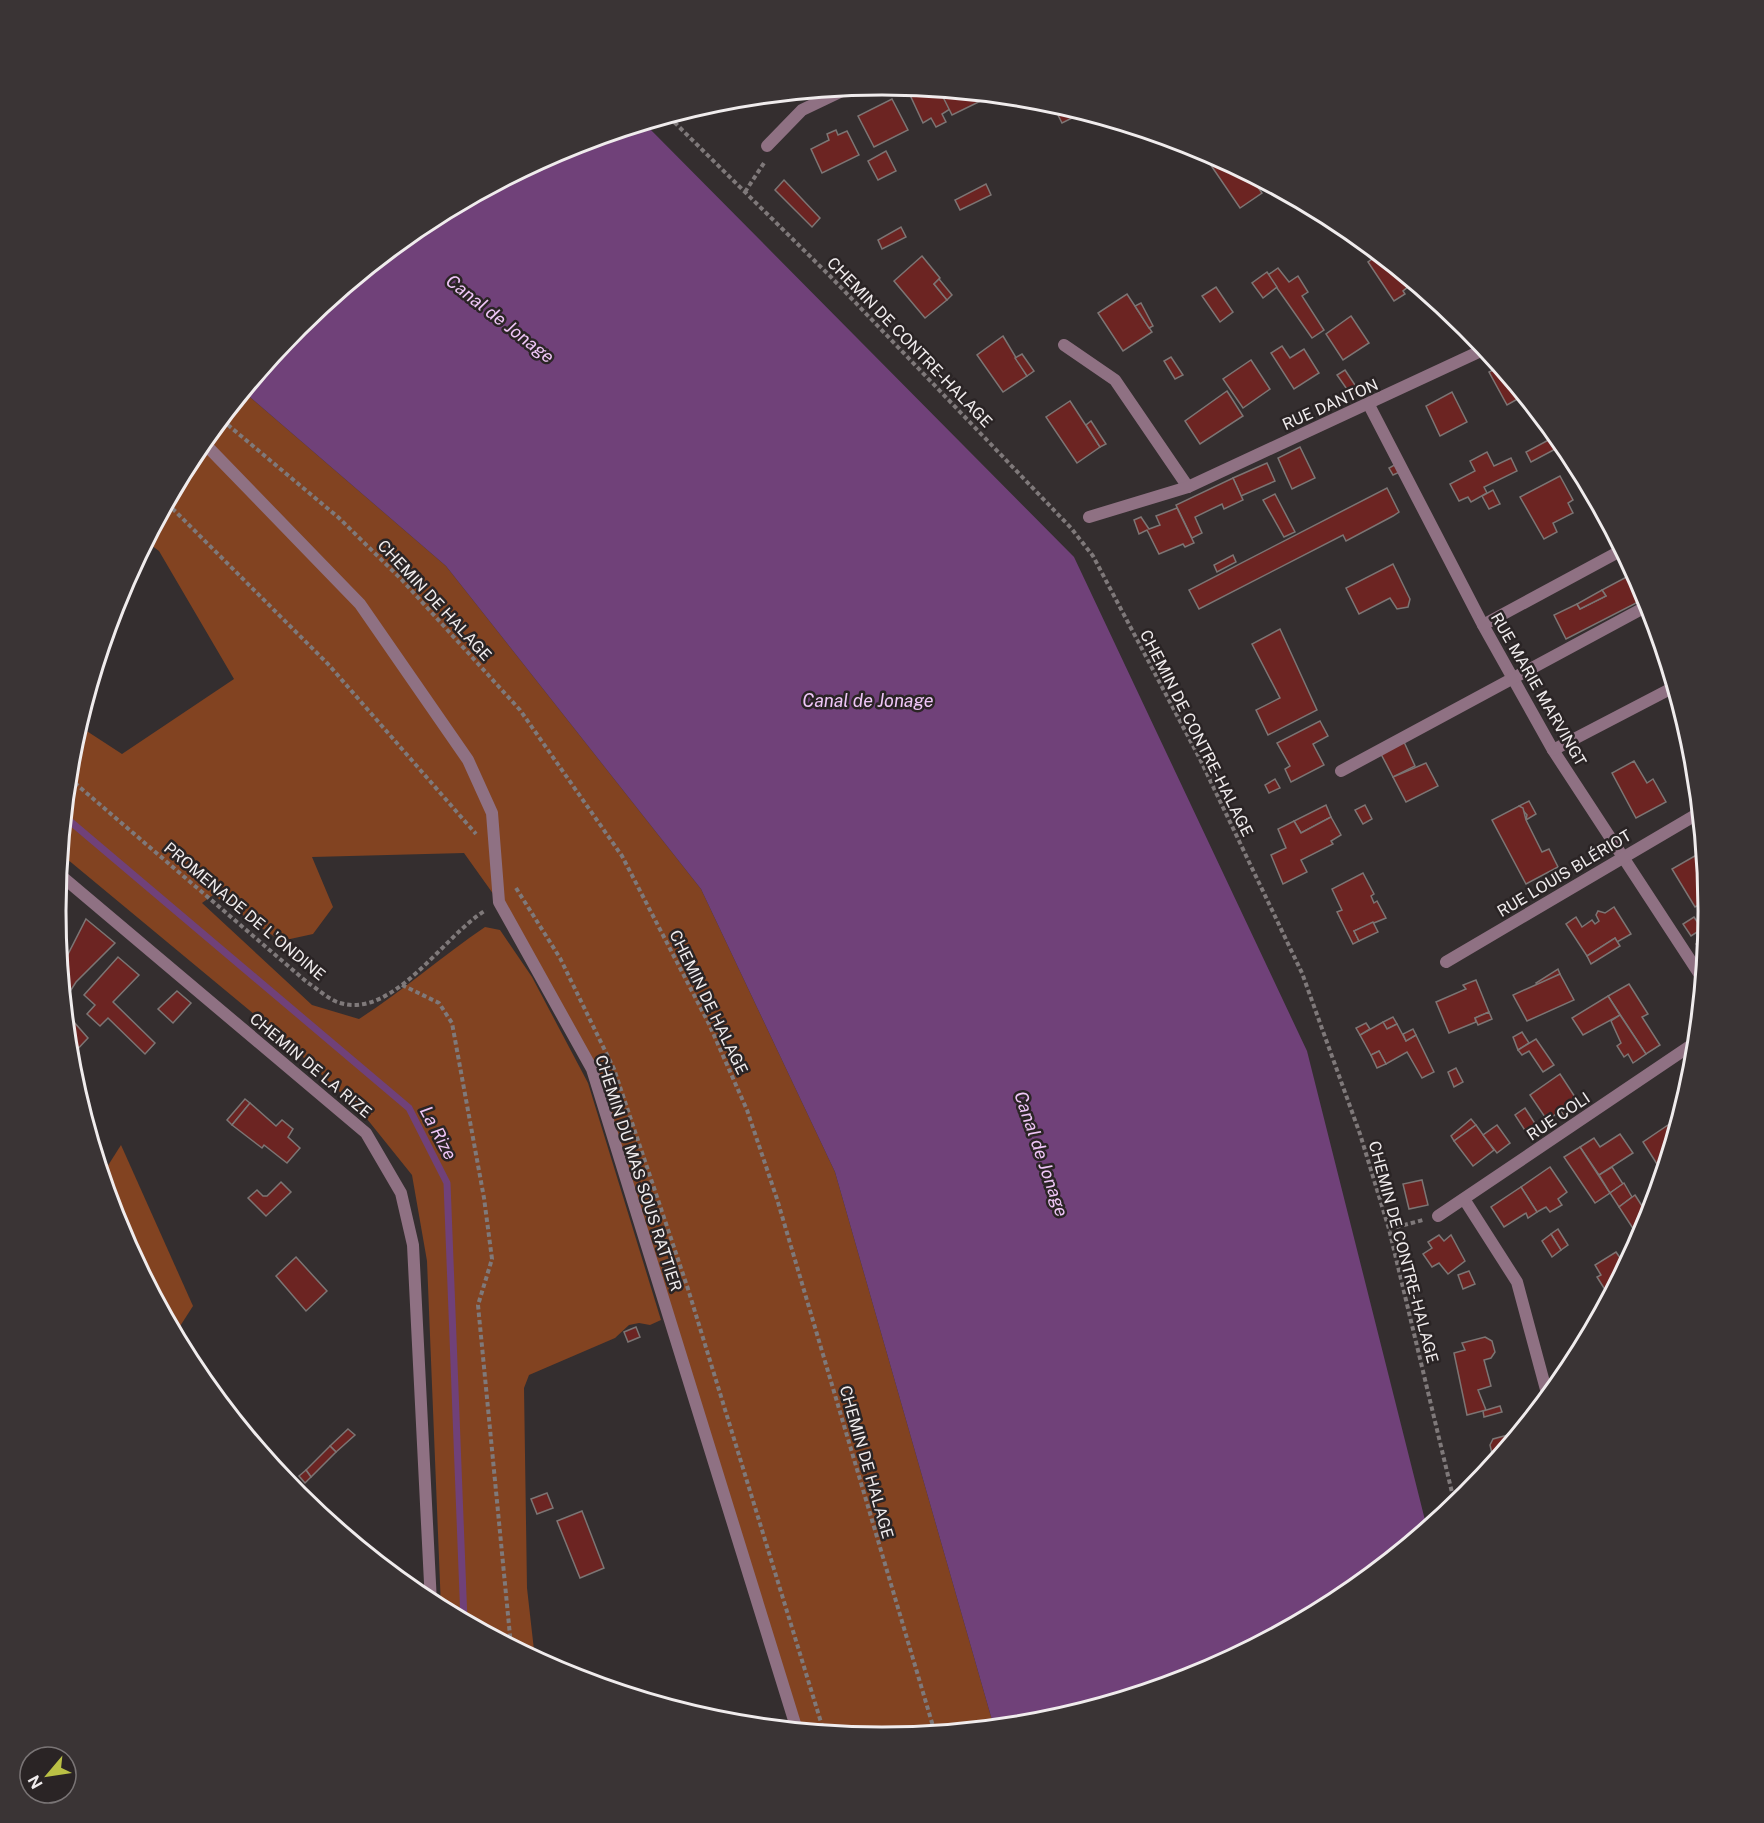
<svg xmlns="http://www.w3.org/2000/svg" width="1764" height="1823" font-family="'Public Sans',sans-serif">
<rect width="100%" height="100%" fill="#342e2f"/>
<!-- green -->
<g fill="#824321">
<path d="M244 392 446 566 701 889 835 1172 994 1727 882 1738 797 1730 592 1069 499 902 464 853 312 857 333 907 313 934 281 941 213 895 202 903 312 1005 359 1019C403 991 442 956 485 927L500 930 532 977 588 1083 661 1320 650 1325 639 1323 629 1325 615 1338 529 1375 524 1388 527 1588 535 1659 441 1608 427 1261 412 1175 363 1114 284 1039 61 854 71 750 79 726 122 754 234 679 159 551 147 542 195 452Z"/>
<path d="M121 1145 193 1306 175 1334 118 1227 102 1175Z"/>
</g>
<!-- water -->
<path fill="#704179" d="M645 124 1074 557 1307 1051 1427 1528 1341 1599 1198 1675 1043 1722 994 1727 835 1172 701 889 446 566 244 392 298 327 423 224 566 148Z"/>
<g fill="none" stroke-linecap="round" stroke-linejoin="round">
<!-- stream -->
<path stroke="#704179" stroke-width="7" d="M65 817 409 1108 447 1183 464 1621"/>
</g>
<!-- building -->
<g fill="#6c2422" stroke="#7c7574" stroke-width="1.5">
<path d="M919 89 940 91 950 109 942 114 946 122 936 127 931 118 923 123 910 95Z"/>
<path d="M940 91 991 96 952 115Z"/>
<path d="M892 99 908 130 874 147 858 116Z"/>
<path d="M1023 99 1035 100 1026 105Z"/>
<path d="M1052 103 1088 114 1084 117 1082 113 1062 123Z"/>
<path d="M836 130 838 135 847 131 859 155 822 173 811 149 829 140 827 134Z"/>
<path d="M886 151 896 171 878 180 868 161Z"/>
<path d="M1215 157 1250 176 1262 193 1240 208 1208 161Z"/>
<path d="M784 180 820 218 812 227 775 190Z"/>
<path d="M986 184 991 195 960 210 955 200Z"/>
<path d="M901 227 906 237 882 249 878 240Z"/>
<path d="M1378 255 1413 283 1403 291 1405 294 1394 301 1368 262Z"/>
<path d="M922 256 940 278 934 284 947 300 925 318 894 281Z"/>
<path d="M1278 268 1289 282 1298 276 1308 292 1302 296 1324 330 1312 338 1268 275Z"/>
<path d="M1267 272 1277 287 1263 298 1252 283Z"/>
<path d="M939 279 952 295 947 300 934 284Z"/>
<path d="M1216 287 1233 312 1220 322 1202 296Z"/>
<path d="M1127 294 1152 332 1123 351 1098 313Z"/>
<path d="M1141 303 1153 326 1149 328 1135 306Z"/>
<path d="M1351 316 1369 343 1343 360 1326 334Z"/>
<path d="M1003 336 1027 376 1003 392 977 355Z"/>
<path d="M1282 346 1290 358 1304 349 1319 373 1294 389 1271 353Z"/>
<path d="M1022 354 1034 371 1027 376 1015 358Z"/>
<path d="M1171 357 1183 375 1175 379 1164 361Z"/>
<path d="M1251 360 1270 389 1243 408 1223 379Z"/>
<path d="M1499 367 1523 396 1507 405 1489 372Z"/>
<path d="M1345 370 1359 391 1351 395 1337 375Z"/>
<path d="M1227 391 1243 416 1200 444 1185 421Z"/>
<path d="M1452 392 1467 422 1440 436 1426 406Z"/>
<path d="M1070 401 1100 447 1077 463 1046 417Z"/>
<path d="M1091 421 1106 444 1100 447 1086 425Z"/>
<path d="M1556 436 1563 445 1531 462 1526 452Z"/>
<path d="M1300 447 1315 478 1292 489 1278 458Z"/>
<path d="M1487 452 1494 466 1511 458 1517 471 1484 487 1487 493 1471 502 1468 497 1459 501 1450 484 1475 471 1470 461Z"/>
<path d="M1267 463 1275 481 1241 496 1233 478Z"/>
<path d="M1398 463 1402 471 1393 475 1389 468Z"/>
<path d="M1560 476 1573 500 1568 503 1573 513 1553 523 1557 532 1544 539 1520 497Z"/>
<path d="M1233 478 1243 500 1224 509 1222 504 1195 517 1202 533 1192 538 1176 505Z"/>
<path d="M1387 488 1399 512 1393 516 1346 541 1343 535 1199 609 1189 590Z"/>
<path d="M1493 490 1500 504 1489 509 1482 496Z"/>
<path d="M1275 494 1295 532 1284 537 1263 500Z"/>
<path d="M1177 508 1194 543 1185 547 1183 544 1159 554 1147 530 1139 534 1134 520 1141 517 1149 529 1160 525 1156 516Z"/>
<path d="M1233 555 1236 562 1217 572 1214 565Z"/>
<path d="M1393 564 1410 599 1408 607 1397 609 1390 598 1359 614 1346 588Z"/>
<path d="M1634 573 1646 598 1566 639 1554 615 1577 604 1580 609 1606 596 1602 590Z"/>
<path d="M1602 590 1606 596 1580 609 1577 604Z"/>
<path d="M1280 629 1317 710 1268 735 1256 710 1280 698 1252 644Z"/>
<path d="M1320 721 1328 736 1313 744 1324 765 1291 782 1285 769 1290 766 1277 743Z"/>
<path d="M1404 742 1415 766 1393 777 1381 754Z"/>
<path d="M1634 761 1647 783 1653 779 1666 802 1636 818 1612 773Z"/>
<path d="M1426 763 1438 786 1406 802 1393 777Z"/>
<path d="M1275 779 1280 788 1269 793 1265 785Z"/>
<path d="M1529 801 1536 814 1526 820 1527 815 1519 806Z"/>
<path d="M1326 805 1331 817 1301 833 1294 821Z"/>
<path d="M1365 805 1372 819 1363 824 1355 810Z"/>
<path d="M1519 806 1523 808 1526 820 1542 852 1549 849 1558 867 1526 884 1492 820Z"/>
<path d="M1331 817 1341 835 1331 841 1333 844 1301 860 1307 872 1283 884 1271 855 1286 848 1278 829 1294 821 1301 833Z"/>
<path d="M1700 853 1707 900 1695 907 1672 869Z"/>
<path d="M1363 873 1374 894 1371 896 1374 903 1377 901 1386 918 1354 931 1359 941 1353 944 1337 912 1342 910 1332 889Z"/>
<path d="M1614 907 1631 934 1617 942 1615 938 1587 956 1566 924 1576 917 1582 927 1592 920 1595 924 1599 921 1596 915 1598 911 1605 913Z"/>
<path d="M1694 917 1702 929 1691 936 1683 924Z"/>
<path d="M86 919 115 943 76 982 64 1001 61 968Z"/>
<path d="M1373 922 1378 932 1359 941 1354 931Z"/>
<path d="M1615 938 1620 946 1591 964 1587 956Z"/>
<path d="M1703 940 1705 944 1704 956 1696 944Z"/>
<path d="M118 957 139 975 113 1002 155 1043 145 1054 108 1018 100 1026 87 1014 95 1005 84 995Z"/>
<path d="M1558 969 1560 974 1538 986 1536 983Z"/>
<path d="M1560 974 1574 1000 1527 1021 1513 995Z"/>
<path d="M1476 980 1489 1012 1475 1018 1476 1022 1449 1033 1436 1002 1466 989 1463 985Z"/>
<path d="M1629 984 1648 1014 1642 1017 1660 1045 1646 1054 1608 996Z"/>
<path d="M177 991 191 1003 173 1023 158 1009Z"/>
<path d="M1608 996 1620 1015 1583 1035 1572 1018Z"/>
<path d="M1489 1012 1492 1019 1478 1025 1475 1018Z"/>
<path d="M66 1013 88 1038 72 1055 69 1051Z"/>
<path d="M1620 1015 1646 1054 1633 1063 1628 1054 1624 1057 1617 1046 1621 1043 1611 1021Z"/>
<path d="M1393 1017 1397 1024 1387 1029 1383 1022Z"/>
<path d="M1383 1022 1387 1029 1397 1024 1406 1041 1416 1035 1434 1072 1422 1078 1407 1052 1386 1064 1379 1051 1371 1055 1360 1035Z"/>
<path d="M1366 1023 1370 1029 1360 1035 1356 1028Z"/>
<path d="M1413 1029 1416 1035 1406 1041 1403 1034Z"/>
<path d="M1522 1032 1529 1043 1518 1050 1513 1037Z"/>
<path d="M1536 1039 1554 1065 1543 1072 1529 1051 1522 1055 1518 1050Z"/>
<path d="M1379 1051 1386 1064 1377 1068 1371 1055Z"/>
<path d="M1456 1068 1463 1082 1454 1087 1448 1072Z"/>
<path d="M1693 1071V1073L1688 1088 1682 1078Z"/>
<path d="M1560 1074 1577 1100 1566 1107 1570 1112 1564 1116 1561 1111 1547 1120 1530 1095Z"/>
<path d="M245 1099 250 1103 232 1125 227 1120Z"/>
<path d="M250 1103 276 1126 282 1120 293 1129 288 1137 300 1148 287 1163 264 1145 262 1148 232 1125Z"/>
<path d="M1525 1108 1536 1125 1526 1132 1515 1115Z"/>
<path d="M1471 1119 1476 1125 1454 1141 1451 1136Z"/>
<path d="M1476 1125 1494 1150 1473 1166 1454 1141Z"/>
<path d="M1497 1125 1510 1143 1497 1153 1483 1135Z"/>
<path d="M1668 1125 1674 1134 1666 1153 1662 1172 1643 1142Z"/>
<path d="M1620 1134 1633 1153 1599 1175 1580 1147 1594 1138 1600 1147Z"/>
<path d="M1580 1147 1610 1193 1595 1203 1564 1157Z"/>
<path d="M1550 1167 1567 1192 1558 1199 1562 1205 1550 1212 1546 1207 1537 1212 1521 1187Z"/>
<path d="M1612 1167 1623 1184 1610 1193 1599 1175Z"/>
<path d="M1422 1180 1428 1205 1409 1209 1403 1184Z"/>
<path d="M281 1182 291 1192 266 1216 248 1198 257 1190 263 1196H267Z"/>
<path d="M1624 1183 1632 1197 1619 1207 1610 1193Z"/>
<path d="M1521 1187 1537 1212 1528 1218 1526 1213 1504 1227 1491 1207Z"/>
<path d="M1635 1195 1649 1217 1648 1221 1634 1230 1619 1207Z"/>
<path d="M1558 1229 1568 1245 1561 1250 1551 1234Z"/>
<path d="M1551 1234 1561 1250 1552 1257 1542 1241Z"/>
<path d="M1439 1235 1444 1241 1451 1235 1465 1261 1448 1274 1439 1263 1432 1267 1423 1254 1432 1248 1428 1242Z"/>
<path d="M1616 1252 1623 1262 1620 1265 1623 1270 1609 1296 1597 1277 1601 1275 1595 1265Z"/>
<path d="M296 1257 327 1291 306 1311 276 1276Z"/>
<path d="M1469 1271 1475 1284 1463 1289 1458 1275Z"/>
<path d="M636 1327 640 1337 628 1342 624 1332Z"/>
<path d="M1485 1337 1492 1341 1495 1352 1491 1358 1484 1360 1491 1386 1478 1390 1486 1410 1467 1415 1454 1353 1465 1350 1462 1343Z"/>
<path d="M1500 1406 1502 1412 1484 1417 1483 1411Z"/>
<path d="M348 1429 355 1435 336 1452 330 1446Z"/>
<path d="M1519 1432 1494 1462 1490 1445 1493 1439Z"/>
<path d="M330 1446 336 1452 311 1477 306 1470Z"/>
<path d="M306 1470 311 1477 305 1483 299 1476Z"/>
<path d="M298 1489 303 1500 293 1491Z"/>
<path d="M547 1493 553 1508 537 1514 531 1499Z"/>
<path d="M582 1511 604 1568 580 1578 557 1521Z"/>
</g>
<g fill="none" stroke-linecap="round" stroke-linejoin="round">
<!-- path -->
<g stroke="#7f797a" stroke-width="4" stroke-dasharray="4.5 3" stroke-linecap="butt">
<path d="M669 117 830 276 1071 528 1093 556 1200 759 1302 973 1360 1134 1389 1229 1455 1505"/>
<path d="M745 192 764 163"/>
<path d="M222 420 339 518 402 580 520 710 622 856 709 1024 747 1110 777 1199 935 1733"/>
<path d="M167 503 328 664 476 834"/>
<path d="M69 778 308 983C318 989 329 1000 340 1003 394 1019 444 935 486 910"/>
<path d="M516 888 560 958 614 1069 688 1289 824 1732"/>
<path d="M402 985 439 1003 452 1023 484 1198 492 1259 478 1305 511 1646"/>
<path d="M1389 1229 1423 1220"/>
</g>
<!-- street -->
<g stroke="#8f7183" stroke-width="12">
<path d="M767 146 802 110 846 89"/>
<path d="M1064 345 1115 380 1188 487"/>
<path d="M1369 405 1483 625 1553 750 1702 978"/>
<path d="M203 442 360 604 468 760 492 813 499 902 592 1069 797 1730"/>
<path d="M1089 517 1188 487 1485 349"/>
<path d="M1483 625 1622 550"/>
<path d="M1553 750 1674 687"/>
<path d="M1341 771 1649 605"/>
<path d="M59 874 366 1133 401 1193 413 1245 431 1603"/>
<path d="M1446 962 1699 813"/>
<path d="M1464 1199 1517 1282 1548 1397"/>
<path d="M1438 1216 1696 1042"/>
</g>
</g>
<g text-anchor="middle" stroke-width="5" stroke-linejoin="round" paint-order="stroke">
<!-- street labels -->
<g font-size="16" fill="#f0eced" stroke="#2a2425">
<text transform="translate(910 342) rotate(46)" y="6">CHEMIN DE CONTRE-HALAGE</text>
<text transform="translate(1330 404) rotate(-24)" y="6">RUE DANTON</text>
<text transform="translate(435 600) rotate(47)" y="6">CHEMIN DE HALAGE</text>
<text transform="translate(1539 689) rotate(60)" y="6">RUE MARIE MARVINGT</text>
<text transform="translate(1197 733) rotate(63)" y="6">CHEMIN DE CONTRE-HALAGE</text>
<text transform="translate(1564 873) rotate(-31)" y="6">RUE LOUIS BLÉRIOT</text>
<text transform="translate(245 911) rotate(40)" y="6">PROMENADE DE L'ONDINE</text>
<text transform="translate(709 1002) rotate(64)" y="6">CHEMIN DE HALAGE</text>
<text transform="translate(311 1065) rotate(40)" y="6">CHEMIN DE LA RIZE</text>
<text transform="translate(1558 1116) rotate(-34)" y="6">RUE COLI</text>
<text transform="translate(639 1173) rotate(72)" y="6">CHEMIN DU MAS SOUS RATTIER</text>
<text transform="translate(1404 1252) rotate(75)" y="6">CHEMIN DE CONTRE-HALAGE</text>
<text transform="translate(867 1462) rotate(74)" y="6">CHEMIN DE HALAGE</text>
</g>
<!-- water labels -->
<g font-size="18" font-style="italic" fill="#efc6f7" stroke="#2a2425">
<text transform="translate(500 319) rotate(38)" y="6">Canal de Jonage</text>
<text x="868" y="707">Canal de Jonage</text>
<text transform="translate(438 1133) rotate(62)" y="6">La Rize</text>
<text transform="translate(1041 1154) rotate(71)" y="6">Canal de Jonage</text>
</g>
</g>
<!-- crop -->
<path d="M0 0H1764V1823H0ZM66 911a816 816 0 1 1 1632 0a816 816 0 1 1-1632 0Z" fill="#3a3435" fill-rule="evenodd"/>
<path fill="none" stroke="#f0eced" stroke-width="3" d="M66 911a816 816 0 1 1 1632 0a816 816 0 1 1-1632 0Z"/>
<!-- north arrow -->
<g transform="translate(48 1775) rotate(241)"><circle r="28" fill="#2a2425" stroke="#797475" stroke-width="1.5"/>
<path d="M0-4.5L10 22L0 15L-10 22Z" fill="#bac045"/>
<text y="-9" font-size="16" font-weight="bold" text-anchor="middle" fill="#f0eced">N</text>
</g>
</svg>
